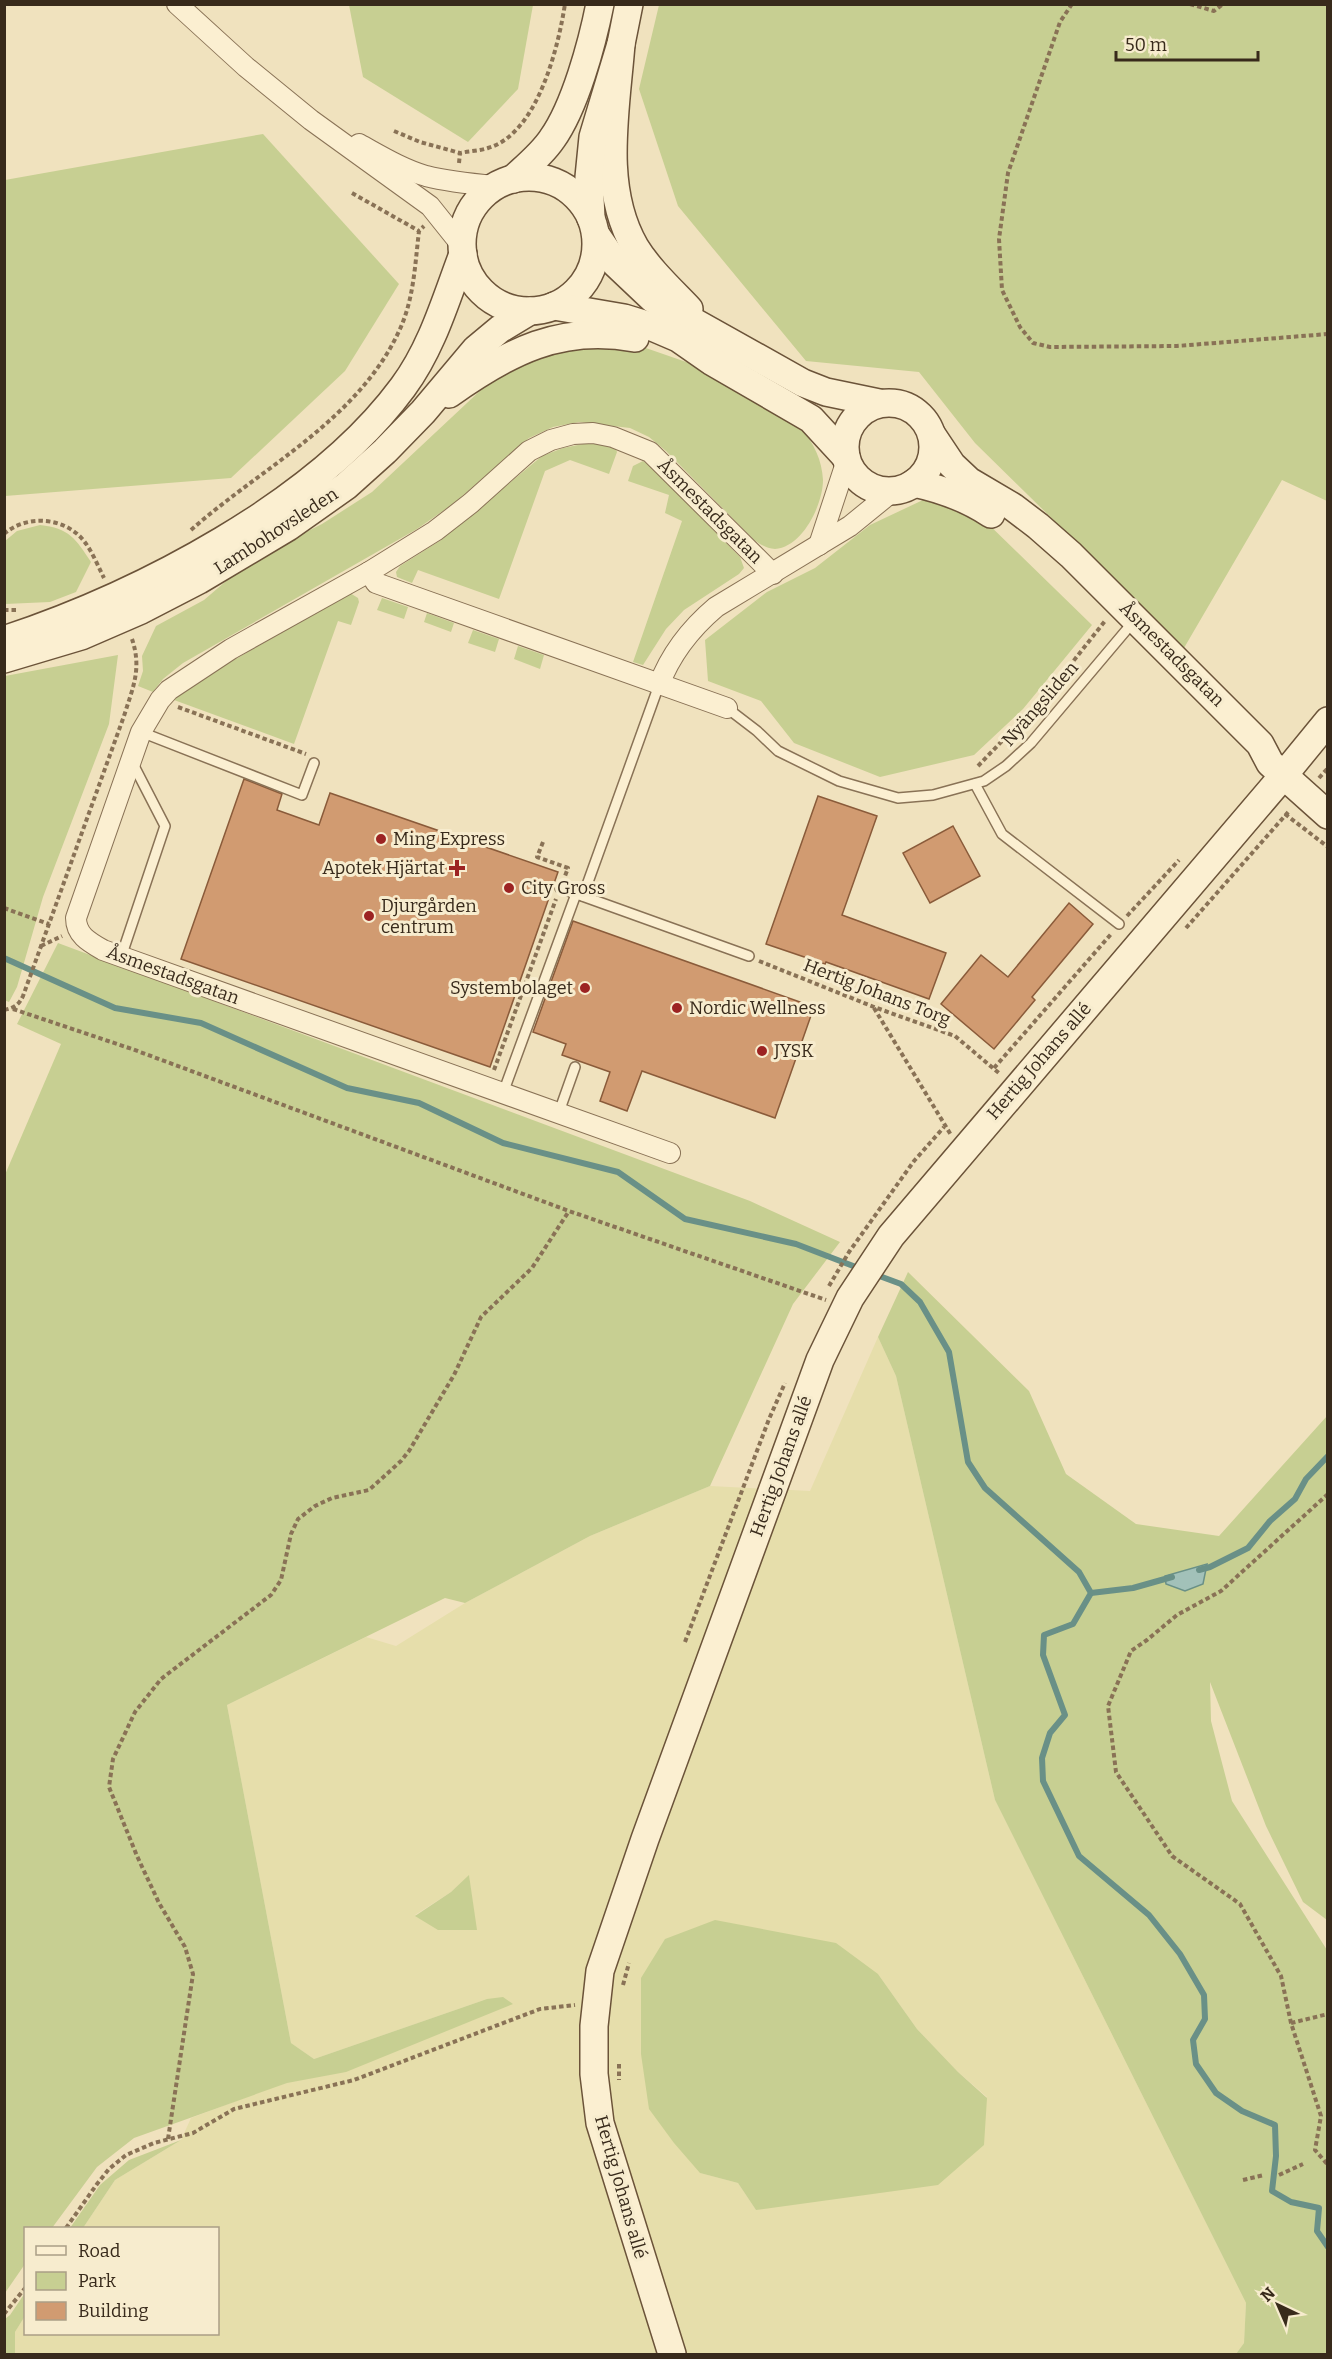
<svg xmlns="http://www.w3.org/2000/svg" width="1332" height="2359" font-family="Bitter,serif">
<rect width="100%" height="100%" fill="#f0e2be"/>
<!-- farmland -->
<path fill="#e6deab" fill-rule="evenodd" d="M878 1337 896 1376 995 1800 1246 2303 1244 2343 1236 2354H15V2332L25 2316 26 2334H218V2228H83L115 2180 181 2140 191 2118 281 2084 487 1999 314 2059 291 2043 227 1705 366 1637 396 1646 465 1603 590 1536 710 1486 810 1491ZM469 1876 476 1930 415 1915 451 1892ZM878 1974 917 2029 958 2072 987 2097 756 2210 738 2183 700 2173Z"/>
<!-- green -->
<g fill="#c7cf92">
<path d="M349 5H533L518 89 468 142 363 77Z"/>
<path d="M659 5H1327V501L1282 480 1184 648 975 443 919 372 806 361 678 206 639 89Z"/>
<path d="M263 134 399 284 345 371 231 478 5 496V180Z"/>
<path d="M640 346 692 364 802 429C814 444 822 460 823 480 823 504 803 547 775 549 767 549 760 544 754 540L666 451 649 437 630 428 579 422 553 427 529 438 453 504 417 529 183 663 163 679 153 692 138 686 143 671 142 656 156 626 204 600 239 570 276 547 322 524 372 492 499 373 556 348Z"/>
<path d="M588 443 615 447 617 452 609 474 570 460 545 471 499 599 418 570 412 583 397 577 396 572 400 566 441 540 542 456 563 448Z"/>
<path d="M643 461 653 468 740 557 744 568 739 574 684 610 666 629 643 665 633 662 682 521 665 513 669 495 628 481 633 466Z"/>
<path d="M923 500 981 517 1092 625 1023 709 974 755 880 777 794 743 761 701 708 681 705 640 767 592 815 568 870 525Z"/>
<path d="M40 525C69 528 76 539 91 562L76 592 50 602 5 604V541L17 531Z"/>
<path d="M350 593 358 598 359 602 351 625 338 621 294 744 174 700 194 683Z"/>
<path d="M382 598 408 607 404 619 377 610Z"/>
<path d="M427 613 454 623 451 632 424 622Z"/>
<path d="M473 630 499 639 495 652 468 643Z"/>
<path d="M518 646 544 655 540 669 514 659Z"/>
<path d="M118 655 109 724 43 897 17 987 9 1002 4 1000 5 676Z"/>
<path d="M58 943 750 1201 840 1242 793 1304 710 1486 590 1536 465 1603 445 1598 227 1705 291 2043 314 2059 487 1999 503 1997 513 2004 346 2072 287 2083 134 2138 97 2167 52 2228H26L25 2264 5 2293 4 1177 61 1044 17 1024Z"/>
<path d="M908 1272 1029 1391 1066 1474 1136 1524 1219 1536 1327 1416V1920L1303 1902 1266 1826 1210 1682 1211 1721 1232 1801 1327 1950V2354H1236L1244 2343 1246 2303 995 1800 896 1376 878 1337Z"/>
<path d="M469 1875 477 1930H438L415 1916 451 1892Z"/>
<path d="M715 1920 836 1943 878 1974 917 2029 958 2072 987 2098 984 2145 938 2185 756 2210 738 2183 700 2173 674 2143 649 2109 641 2054V1978L665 1939Z"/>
<path d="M181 2140 115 2180 83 2228H70L100 2185 129 2160Z"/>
<path d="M25 2293V2316L15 2332V2354H5V2319L10 2315Z"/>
</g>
<!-- water -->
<path fill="#a2c1b9" stroke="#699087" stroke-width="1.5" d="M1207 1564 1203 1584 1185 1591 1166 1584 1165 1576Z"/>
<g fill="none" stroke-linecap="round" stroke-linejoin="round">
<!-- stream -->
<g stroke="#699087" stroke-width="6">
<path d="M4 958 115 1008 201 1023 347 1088 419 1103 503 1143 618 1172 685 1219 796 1244 861 1269"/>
<path d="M874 1274 901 1284 920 1302 949 1352 968 1462 985 1488 1079 1572 1091 1593 1073 1624 1044 1635 1043 1655 1065 1715 1050 1733 1042 1758 1043 1781 1079 1856 1149 1915 1180 1954 1204 1995 1205 2019 1193 2040 1196 2064 1216 2093 1242 2111 1275 2125 1276 2156 1272 2191 1291 2202 1319 2208 1317 2231 1328 2247"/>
<path d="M1199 1570 1210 1567 1248 1548 1270 1521 1295 1499 1306 1479 1328 1456"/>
<path d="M1091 1593 1133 1588 1172 1577"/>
</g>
</g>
<!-- building -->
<g fill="#d19b71" stroke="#8a5b3a" stroke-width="1.5">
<path d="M244 779 282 794 277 810 319 825 330 793 558 872 490 1067 181 959Z"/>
<path d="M818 796 877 816 842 915 946 953 929 999 826 962 825 964 766 944Z"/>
<path d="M953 826 980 876 930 903 903 853Z"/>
<path d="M1069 903 1093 924 1032 997 1035 1000 994 1049 941 1004 981 955 1008 977Z"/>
<path d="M573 921 814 1007 775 1118 642 1071 627 1111 600 1101 610 1072 562 1055 566 1044 533 1032Z"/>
</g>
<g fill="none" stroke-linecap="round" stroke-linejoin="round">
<!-- lane casing -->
<g stroke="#897256" stroke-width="12">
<g id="lane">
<path d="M727 708 757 731 778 751 839 781 898 798 933 795 984 781 1006 766 1031 743 1134 621"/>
<path d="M141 732 302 795 314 763"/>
<path d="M975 784 1002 834 1119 924"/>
<path d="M560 888 749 956"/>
<path d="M583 896 659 685"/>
<path d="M121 957 165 826 132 762"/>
<path d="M503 1093 576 894"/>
<path d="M559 1112 575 1067"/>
</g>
</g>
<!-- street casing -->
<g stroke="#897256" stroke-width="22">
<g id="street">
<path d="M177 4 246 67 311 120 430 206 462 246"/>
<path d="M359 144C381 156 402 169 426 176 449 182 472 184 495 186"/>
<path d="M819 545 847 460"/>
<path d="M369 572 376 583 727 708"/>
<path d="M659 685C671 653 690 629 716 607L850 526 893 491"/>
<path d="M670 1153 103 950C89 942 76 935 76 918L141 732 160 700 169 690 231 649 369 572 435 531 471 503 529 451 551 440 573 434 593 433 613 437 650 452 773 574"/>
</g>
</g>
<!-- secondary casing -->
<g stroke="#6b5339" stroke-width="30">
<g id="secondary">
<path d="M621 44C616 110 600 187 635 247 649 270 671 290 689 309"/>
<circle cx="529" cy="244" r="67"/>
<path d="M513 179C527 166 542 154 552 139 575 107 592 44 600 4"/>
<path d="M591 218 589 177 593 137 621 44 629 4"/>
<path d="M596 235 616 264 653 299 803 383 826 392 879 403"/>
<path d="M554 306 624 318 650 326 678 338 711 361 811 419 846 457"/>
<path d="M449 394C508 352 561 324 635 338"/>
<circle cx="889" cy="447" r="44"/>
<path d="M932 435 952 465 969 481 1013 507 1038 526 1071 555 1260 744 1270 763 1328 815"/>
<path d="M914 483C942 489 967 498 991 514"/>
<path d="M4 640C140 595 317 504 403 387 432 348 446 299 463 254"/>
<path d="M4 659 81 636 141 610 199 580 288 527 346 486 385 451 423 412 476 349 500 329 530 311"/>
<path d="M672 2354 600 2123 594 2074V2026L600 1971 645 1839 820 1360 850 1298 891 1236 1283 776 1328 721"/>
</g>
</g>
<!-- path -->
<g stroke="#897256" stroke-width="4" stroke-dasharray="4.5 3" stroke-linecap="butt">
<path d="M1072 4 1060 22 1008 173 999 239 1002 290 1020 327 1033 343 1050 347 1177 346 1328 334"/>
<path d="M1190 4 1214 11 1223 4"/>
<path d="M394 131 420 142 460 153"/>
<path d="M459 163 460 153C469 151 479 151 488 148 537 134 558 49 565 4"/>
<path d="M352 193 419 231"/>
<path d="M191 530C262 467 359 420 400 329 414 298 415 264 419 231L424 226"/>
<path d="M4 534C27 514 65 517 84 541 92 551 98 566 104 578"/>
<path d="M4 610H19"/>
<path d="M178 707 306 754"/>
<path d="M978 766 1049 692 1105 621"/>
<path d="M1319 778 1328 768"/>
<path d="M1285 814 1328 847"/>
<path d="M543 842 537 857 568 868 565 876"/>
<path d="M4 908 49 924"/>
<path d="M1127 916 1179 860"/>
<path d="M1186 928 1290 810"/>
<path d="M41 946 62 936"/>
<path d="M759 961 874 1007 955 1036 1000 1074"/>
<path d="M874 1008 951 1135"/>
<path d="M13 1009 132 1049 569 1211 826 1300"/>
<path d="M4 1010C14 1008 19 1005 23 996L124 716C133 687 142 669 132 639"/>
<path d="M994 1068 1112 933"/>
<path d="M494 1070 556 899"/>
<path d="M829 1286 849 1252 914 1161 944 1127"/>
<path d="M1328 1494 1221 1591 1177 1615 1147 1640 1131 1651 1108 1706 1116 1772 1172 1856 1240 1904 1281 1976 1291 2023 1321 2116 1315 2150 1328 2165"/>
<path d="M685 1642 769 1419 785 1383"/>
<path d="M623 1985 629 1963"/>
<path d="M1291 2023 1328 2014"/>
<path d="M619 2064V2080"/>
<path d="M168 2139 193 1974 185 1947 159 1903 137 1856 109 1787 113 1759 135 1712 161 1679 271 1595 281 1580 291 1534 298 1519 315 1506 332 1498 369 1490 401 1461 409 1451 454 1375 481 1317 532 1268 569 1211"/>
<path d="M1279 2175 1303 2164"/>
<path d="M1243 2180 1264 2175"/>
<path d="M66 2228 97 2184 109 2169 126 2155 154 2143 193 2133 234 2109 354 2080 540 2009 575 2005"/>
<path d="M4 2314 26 2287"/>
</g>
<!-- lane -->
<use href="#lane" stroke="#fbefd1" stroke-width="9"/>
<!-- street -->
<use href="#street" stroke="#fbefd1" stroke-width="20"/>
<!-- secondary -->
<use href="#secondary" stroke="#fbefd1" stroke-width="27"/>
</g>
<!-- markers -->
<g fill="#9c2322" stroke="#f7ecce" stroke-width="2">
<circle cx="381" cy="839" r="6"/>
<path d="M454 859h6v6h6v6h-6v6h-6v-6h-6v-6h6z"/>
<circle cx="509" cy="888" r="6"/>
<circle cx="369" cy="916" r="6"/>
<circle cx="585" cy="988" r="6"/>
<circle cx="677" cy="1008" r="6"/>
<circle cx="762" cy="1051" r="6"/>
</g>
<g text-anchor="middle" stroke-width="6" stroke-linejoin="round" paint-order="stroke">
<!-- street labels -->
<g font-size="18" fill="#382a1b" stroke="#f7ecce">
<text transform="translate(710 511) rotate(45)" y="6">Åsmestadsgatan</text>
<text transform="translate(276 531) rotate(-33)" y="6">Lambohovsleden</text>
<text transform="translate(1172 654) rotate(45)" y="6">Åsmestadsgatan</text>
<text transform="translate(1040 704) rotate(-49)" y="6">Nyängsliden</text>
<text transform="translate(173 975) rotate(20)" y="6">Åsmestadsgatan</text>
<text transform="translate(877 992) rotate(21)" y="6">Hertig Johans Torg</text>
<text transform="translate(1039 1061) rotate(-49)" y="6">Hertig Johans allé</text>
<text transform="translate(781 1466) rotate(-70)" y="6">Hertig Johans allé</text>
<text transform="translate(621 2187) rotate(74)" y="6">Hertig Johans allé</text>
</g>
<!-- poi labels -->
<g font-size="18" fill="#382a1b" stroke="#f7ecce" text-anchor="start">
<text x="393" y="845">Ming Express</text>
<text x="445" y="874" text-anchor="end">Apotek Hjärtat</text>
<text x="521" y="894">City Gross</text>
<text x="381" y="912">Djurgården<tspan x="381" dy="21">centrum</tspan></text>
<text x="573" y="994" text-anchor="end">Systembolaget</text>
<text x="689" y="1014">Nordic Wellness</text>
<text x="774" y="1057">JYSK</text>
</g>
</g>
<!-- border -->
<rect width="1332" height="2359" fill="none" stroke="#382a1b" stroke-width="12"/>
<!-- legend -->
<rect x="24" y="2227" width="195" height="108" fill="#f7ecce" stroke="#ab9e86" stroke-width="1.5"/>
<rect x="36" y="2246" width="30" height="9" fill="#fbefd1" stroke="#ab9e86" stroke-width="1.5"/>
<text x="78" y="2257" font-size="18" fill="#382a1b">Road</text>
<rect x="36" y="2272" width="30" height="18" fill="#c7cf92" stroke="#ab9e86" stroke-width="1.5"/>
<text x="78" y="2287" font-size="18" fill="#382a1b">Park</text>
<rect x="36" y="2302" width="30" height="18" fill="#d19b71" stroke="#ab9e86" stroke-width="1.5"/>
<text x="78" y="2317" font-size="18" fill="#382a1b">Building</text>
<!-- north arrow -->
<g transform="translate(1278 2305) rotate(316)" stroke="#f7ecce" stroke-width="4.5" paint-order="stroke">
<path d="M0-4.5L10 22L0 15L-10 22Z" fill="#382a1b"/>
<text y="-9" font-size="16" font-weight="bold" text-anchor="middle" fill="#382a1b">N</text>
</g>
<!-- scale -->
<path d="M1116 51v9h142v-9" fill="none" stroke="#382a1b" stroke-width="3"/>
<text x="1125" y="51" font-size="18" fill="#382a1b" stroke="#f7ecce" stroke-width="4.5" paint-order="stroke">50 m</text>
</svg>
